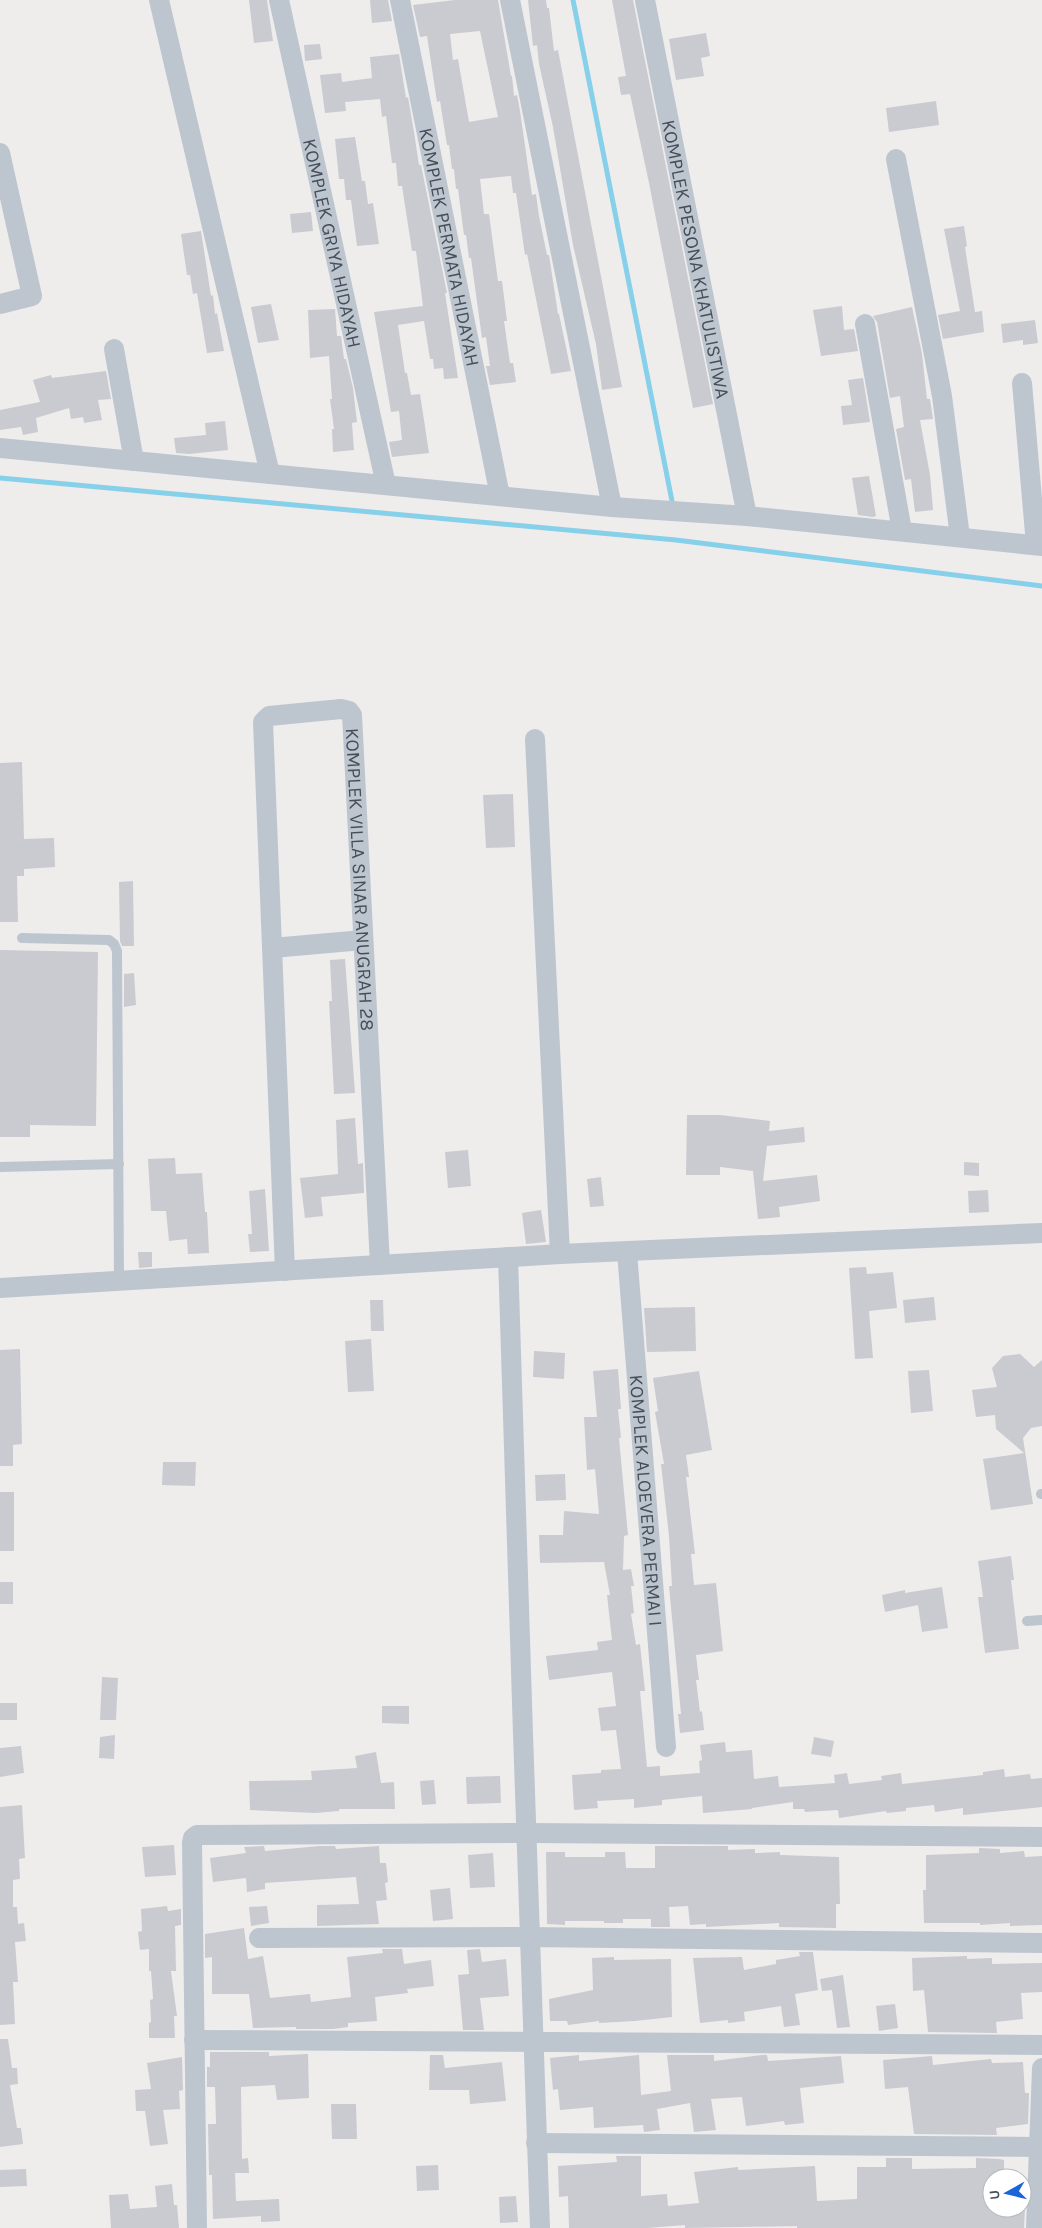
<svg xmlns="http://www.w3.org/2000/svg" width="1042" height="2228" font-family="Karla,sans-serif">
<rect width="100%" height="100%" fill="#efecec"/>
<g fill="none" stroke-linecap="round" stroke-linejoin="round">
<!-- stream -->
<g stroke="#87d0e9" stroke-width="5">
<path d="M573 0 672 501"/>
<path d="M0 478 676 540 1042 586"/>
</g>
</g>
<!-- building -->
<g fill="#c9cbd1" fill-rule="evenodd">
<path d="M249 0H267L273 41 254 43Z"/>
<path d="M370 0H388L392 21 372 23Z"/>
<path d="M455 0H498L511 76H512L514 96 517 95 520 111 532 195 536 194 539 216 547 255H549L558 314H559L571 371 551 374 527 254 525 255 516 193H513L511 176 480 179 484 214H489L498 281H502L507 321H504L510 363H513L516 382 490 385 486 366H490L486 337 482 338 481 331 471 258H469L466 235H464L458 189H456L454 169H452L449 145H447L440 101 437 102 427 36 420 37 413 5ZM480 31 498 117 469 122 458 59 453 60 450 34Z"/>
<path d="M528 0H546L547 8H549L554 51 558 50 622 387 602 390 596 344 573 245 553 127 539 64 537 45 533 46Z"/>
<path d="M612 0H633L713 404 693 408 649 183 630 94 621 95 618 77 626 76Z"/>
<path d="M706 33 710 56 701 58 704 76 676 80 669 39Z"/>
<path d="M320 44 322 59 305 61 304 45Z"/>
<path d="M399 54 406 98 408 97 414 132 419 165H421L447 293H445L458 378 444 379 443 368 434 369 433 359H430L424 321 398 325 405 373H407L411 395 420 394 429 453 392 457 389 442 402 440 399 411 391 412 374 312 423 306 416 251H412L402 186H398L396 163H392L386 116 382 117 380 99 345 102 346 111 325 113 320 75 341 73 342 82 372 78 370 57Z"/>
<path d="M936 101 939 125 889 132 886 108Z"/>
<path d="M355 137 362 181H365L368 204 373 203 379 244 357 246 351 200H346L344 179H339L335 139Z"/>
<path d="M311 212 313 231 292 233 290 214Z"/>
<path d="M964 226 967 246 965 247 975 312 982 311 984 332 943 339 938 315 960 311 944 229Z"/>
<path d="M201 231 211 296 213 295 215 314 217 313 224 351 207 353 197 293 193 294 190 275H187L181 234Z"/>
<path d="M271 304 279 340 258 343 251 307Z"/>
<path d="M842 306 844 330 854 329 858 351 821 356 813 310Z"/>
<path d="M912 307 922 354 927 399H930L933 419 920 420 930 475 933 510 915 512 911 479 905 480 896 429 904 427 900 396 890 398 877 322 873 316Z"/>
<path d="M335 309 337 336H341L344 359H346L353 388 357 422 352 423 354 450 333 452 332 429H334L330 399H332L329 356 310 358 308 310Z"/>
<path d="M1035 320 1038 343 1023 345V340L1003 343 1001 324Z"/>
<path d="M106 371 111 399 98 400 102 420 84 423 83 417 71 419 69 408 36 418 38 432 23 435 21 427 0 430V410L40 402 33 380 51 375 52 378Z"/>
<path d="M863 378 870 422 843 425 841 406 852 405 848 380Z"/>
<path d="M225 421 228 450 189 454 176 453 174 438 206 435 205 423Z"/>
<path d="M869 476 876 516 873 517 858 515 852 478Z"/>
<path d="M22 762 24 839 54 838 55 867 24 869V876H17L18 922H0V763Z"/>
<path d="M513 794 515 847 486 848 483 795Z"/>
<path d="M133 881 134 946H122L120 941 119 882Z"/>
<path d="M0 950 98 952 96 1126 30 1125V1137H0Z"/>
<path d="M345 959 355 1093 334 1094 329 1001H332L330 960Z"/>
<path d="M134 973 136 1005 124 1007V974Z"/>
<path d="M687 1115H720L770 1121 769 1131 804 1127 805 1142 767 1146 763 1181 817 1175 820 1201 779 1207 780 1217 758 1219 753 1171 720 1167V1175H686Z"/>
<path d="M355 1118 358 1164 363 1163 364 1193 321 1197 323 1216 305 1218 300 1178 338 1174 336 1120Z"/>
<path d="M468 1150 471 1186 448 1188 445 1152Z"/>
<path d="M175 1158 176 1174 202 1173 205 1212H207L209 1253 188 1254 187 1239 169 1241 166 1211H151L148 1159Z"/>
<path d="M964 1162 979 1163V1176L964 1175Z"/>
<path d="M601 1177 604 1206 590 1207 587 1179Z"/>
<path d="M265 1189 269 1251 250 1252 248 1234H252L249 1191Z"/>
<path d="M988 1190 989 1212 969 1213 968 1191Z"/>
<path d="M541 1210 546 1242 526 1244 522 1213Z"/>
<path d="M138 1252H152V1267L139 1268Z"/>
<path d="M866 1267 867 1274 893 1272 897 1308 869 1311 873 1358 855 1359 849 1268Z"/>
<path d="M934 1297 936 1320 905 1323 903 1300Z"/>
<path d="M370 1300H383L384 1331H371Z"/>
<path d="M695 1307 696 1351 647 1352 644 1308Z"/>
<path d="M371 1339 374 1391 348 1392 345 1341Z"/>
<path d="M20 1349 22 1444 13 1445V1466H0V1350Z"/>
<path d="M534 1351 565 1353 564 1379 533 1377Z"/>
<path d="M1020 1354 1034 1367 1042 1360V1426L1031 1428 1023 1438 1033 1504 991 1510 983 1459 1024 1453 996 1429 995 1415 976 1417 972 1390 997 1387 992 1368 1003 1356Z"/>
<path d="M618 1369 621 1409H618L621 1438H619L628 1535 624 1536 623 1570 631 1569 634 1586H631L634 1613 631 1614 636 1645 640 1644 645 1691H640L647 1767 660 1766V1776L700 1773 699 1761 702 1760 700 1745 725 1742 726 1752 752 1750 754 1779 778 1776 779 1787 835 1783 834 1775 847 1773 849 1784 882 1780 881 1776 901 1773 902 1784 983 1775V1772L1004 1769 1005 1777 1030 1774 1031 1779 1042 1778V1807L963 1815V1808L935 1812 934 1805 906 1808V1811L887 1813 886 1811 839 1818 838 1810 805 1812 804 1809H793V1802L752 1808V1809L703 1813 702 1796 662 1800V1805L634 1808V1799L597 1801 598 1808 574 1810 572 1775 601 1773V1770L621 1769 616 1730 601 1731 598 1708 616 1706 612 1672 549 1680 546 1656 598 1650 597 1642 612 1640 607 1595H610L604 1562 540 1563 539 1535H563L564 1511 599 1514 595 1469 587 1470 584 1417H597L593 1371Z"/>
<path d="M929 1370 933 1411 911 1413 908 1371Z"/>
<path d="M699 1371 712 1450 686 1455 689 1477H686L695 1554H691L694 1585 716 1583 723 1651 696 1655 699 1680H696L700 1712 702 1711 704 1730 680 1733 678 1714H681L669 1586H672L669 1536 661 1464H664L655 1412 658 1411 653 1378Z"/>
<path d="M163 1462H196L195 1486 162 1485Z"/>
<path d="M565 1474 566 1500 536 1501 535 1475Z"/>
<rect x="0" y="1492" width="14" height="59"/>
<path d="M1011 1556 1014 1580H1011L1019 1649 985 1653 978 1597H983L978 1561Z"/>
<rect x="0" y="1582" width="13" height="22"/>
<path d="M942 1587 948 1628 922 1632 918 1605 885 1612 882 1595 905 1590V1593Z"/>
<path d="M102 1677 118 1678 116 1720H100Z"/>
<rect x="0" y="1703" width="17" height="17"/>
<path d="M382 1706H409V1724L382 1723Z"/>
<path d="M115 1735 114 1759 99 1758 100 1737Z"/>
<path d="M814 1737 834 1741 831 1757 811 1754Z"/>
<path d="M21 1746 24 1773 0 1777V1748Z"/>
<path d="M376 1752 381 1783 394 1782 395 1809H339V1811L315 1813 250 1810 249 1781 312 1780 311 1771 357 1768 355 1756Z"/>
<path d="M500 1776 501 1803 467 1804 466 1777Z"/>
<path d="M434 1780 436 1804 422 1805 420 1781Z"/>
<path d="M22 1805 25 1858 19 1859 20 1879 13 1880V1907H17L18 1924 24 1923 26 1941 15 1942 18 1982H13L15 2024 0 2025V1807Z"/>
<path d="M174 1845 176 1875 145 1877 142 1847Z"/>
<path d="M264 1846 265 1851 320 1846H335L336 1849 379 1846 380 1863H386L388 1882 385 1883 387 1900 376 1901 379 1924 317 1926V1905L359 1904 356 1877 265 1883V1889L247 1892 246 1878 213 1882 210 1858 246 1853 244 1847Z"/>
<path d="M655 1846H728V1850L755 1849V1853L780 1852V1855L839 1857 840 1904H836V1928L779 1927V1923L706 1927V1924L690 1925 688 1906 669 1907 670 1927H651V1919H623V1923H604V1921H565V1925L547 1924 546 1852H565V1857H605V1852H625L626 1868H655Z"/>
<path d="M979 1848 1000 1849V1853L1024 1851 1025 1857 1042 1856V1925L1010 1926V1923L980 1925V1923H924L923 1890H926V1855L979 1853Z"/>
<path d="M493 1853 495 1887 470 1888 468 1855Z"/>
<path d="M450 1888 453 1919 433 1921 430 1890Z"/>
<path d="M167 1906 168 1911 181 1909V1925L175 1926 176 1971H171L177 2016H174L175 2038H149V2023L151 2022 150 2000 153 1999 151 1971H149V1949L140 1950 138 1932 142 1931 141 1909Z"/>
<path d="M267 1906 269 1923 251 1926 249 1907Z"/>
<path d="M244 1928 248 1959 263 1956 270 1998 310 1994 311 2002 351 1997 347 1957 383 1953 382 1949H402L404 1964 431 1960 434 1986 407 1989 408 1993 375 1997 377 2021 348 2023V2027L333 2029H296V2027L253 2028 249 1994H212V1957L205 1958V1934Z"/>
<path d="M480 1949 482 1962 506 1959 509 1996 480 1998 484 2030H463L458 1975 469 1974 467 1950Z"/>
<path d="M799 1952H813L818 1990 795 1994 800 2025 784 2027 781 2006 744 2012 745 2021 728 2023V2020L700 2023 693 1958 742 1957 744 1970 776 1964V1960L800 1956Z"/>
<path d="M967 1956V1959L992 1958V1964L1042 1963V1992L1021 1993 1023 2019 996 2022 997 2033 928 2032 924 1990 913 1991 912 1958Z"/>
<path d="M614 1957V1960L671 1959 672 2017 635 2021 599 2023V2021L568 2025 567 2021H550L549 1999 593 1990 592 1958Z"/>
<path d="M843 1975 850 2027 837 2028 832 1990 822 1991 820 1979Z"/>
<path d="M895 2004 898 2028 879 2031 876 2006Z"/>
<path d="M0 2039H8L12 2068H17L18 2084 10 2085 17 2128H21L23 2144 0 2147Z"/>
<path d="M210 2052H269V2056L308 2054 309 2098 277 2100 275 2085 241 2087 242 2159 248 2158 249 2173H235L236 2201 279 2199 280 2221 261 2222V2216L213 2219 212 2175H209L208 2124H216L215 2087H207V2067H210Z"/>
<path d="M430 2055H443L445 2068 502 2062 506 2101 470 2104 469 2090H429Z"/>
<path d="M579 2055V2061L639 2055 641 2095 671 2091 667 2055H714V2061L762 2055H767L768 2061 841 2056 844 2083 800 2088 804 2123 785 2125 784 2121 746 2126 742 2097 711 2099 716 2130 694 2132 690 2103 657 2109 660 2130 644 2132 643 2125 594 2128 593 2107 560 2110 558 2089 553 2090 550 2058Z"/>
<path d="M932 2056 933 2065 991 2059 992 2063 1023 2062 1025 2093H1029L1028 2124 996 2128 997 2135 914 2134 908 2087 885 2089 883 2060Z"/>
<path d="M182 2057 183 2090 179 2091 180 2109 163 2110 168 2144 150 2146 145 2111H136L135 2090 151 2089 147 2063Z"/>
<path d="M331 2104H356L357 2139H332Z"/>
<path d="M616 2156H641V2196L667 2194 668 2206 699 2203 694 2172 738 2167V2170L815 2166 817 2201 857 2199V2167H886V2158H912V2169L976 2168V2158L999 2159 1004 2160V2178H992V2209L1025 2208 1024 2228H797V2226L685 2228V2225L647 2228H569L568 2196 559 2197 558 2166 617 2162Z"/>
<path d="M438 2165 439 2190 417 2191 416 2166Z"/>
<path d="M26 2169 27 2186 0 2187V2170Z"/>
<path d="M172 2184 174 2205H177L179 2228H111L109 2195 128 2194 130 2209 157 2207 155 2186Z"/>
<path d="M516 2196 518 2222 500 2223 499 2197Z"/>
</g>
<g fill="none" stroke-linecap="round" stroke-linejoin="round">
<!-- service -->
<g stroke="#bdc6cf" stroke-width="10">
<path d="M22 938 109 940 114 944 117 951 119 1281"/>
<path d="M1 1167 119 1164"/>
<path d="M1041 1494H1042"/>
<path d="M1027 1621 1042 1620"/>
</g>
<!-- minor -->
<g stroke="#bdc6cf" stroke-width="20">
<path d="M159 0 270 474"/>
<path id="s1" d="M279 0 386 485"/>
<path id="s2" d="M400 0 500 496"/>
<path d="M510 0 612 507"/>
<path id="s3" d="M645 0 747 516"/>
<path d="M0 153 32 296 0 304"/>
<path d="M896 159 942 396 960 537"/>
<path d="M865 324 902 531"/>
<path d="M114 349 134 461"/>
<path d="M1022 383 1036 545"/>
<path d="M0 448 612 507 747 516 1042 546"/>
<path d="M535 739 560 1254"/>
<path d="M272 948 363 940"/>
<path id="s4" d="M627 1252 666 1747"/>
<path d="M508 1257C519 1581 527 1904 540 2228"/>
<path id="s5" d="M285 1271 263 722 269 716 341 709 349 711 352 715 380 1265"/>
<path d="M0 1288 560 1254 1042 1233"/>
<path d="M259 1938 528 1937 1042 1943"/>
<path d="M194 2040 1042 2045"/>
<path d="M536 2143 1039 2147"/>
<path d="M197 2228 192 1843 193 1838 197 1835 527 1833 1042 1837"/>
<path d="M1036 2228 1042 2068"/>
</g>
</g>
<g text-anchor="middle" stroke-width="4.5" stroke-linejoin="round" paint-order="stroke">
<!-- street labels -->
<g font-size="19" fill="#454e59" stroke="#fff">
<text dy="7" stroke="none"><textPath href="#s1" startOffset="249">KOMPLEK GRIYA HIDAYAH</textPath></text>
<text dy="7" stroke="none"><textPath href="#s2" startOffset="252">KOMPLEK PERMATA HIDAYAH</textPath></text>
<text dy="7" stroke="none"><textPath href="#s3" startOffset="264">KOMPLEK PESONA KHATULISTIWA</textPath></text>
<text dy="7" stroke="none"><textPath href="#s5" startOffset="808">KOMPLEK VILLA SINAR ANUGRAH 28</textPath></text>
<text dy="7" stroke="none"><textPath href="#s4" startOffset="249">KOMPLEK ALOEVERA PERMAI I</textPath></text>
</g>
</g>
<!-- north arrow -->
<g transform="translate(1007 2193) rotate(262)"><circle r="24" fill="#ffffff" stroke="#b5b8bd"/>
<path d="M0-4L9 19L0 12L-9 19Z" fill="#1c64d9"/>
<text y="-8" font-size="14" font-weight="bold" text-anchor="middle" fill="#454e59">U</text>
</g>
</svg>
